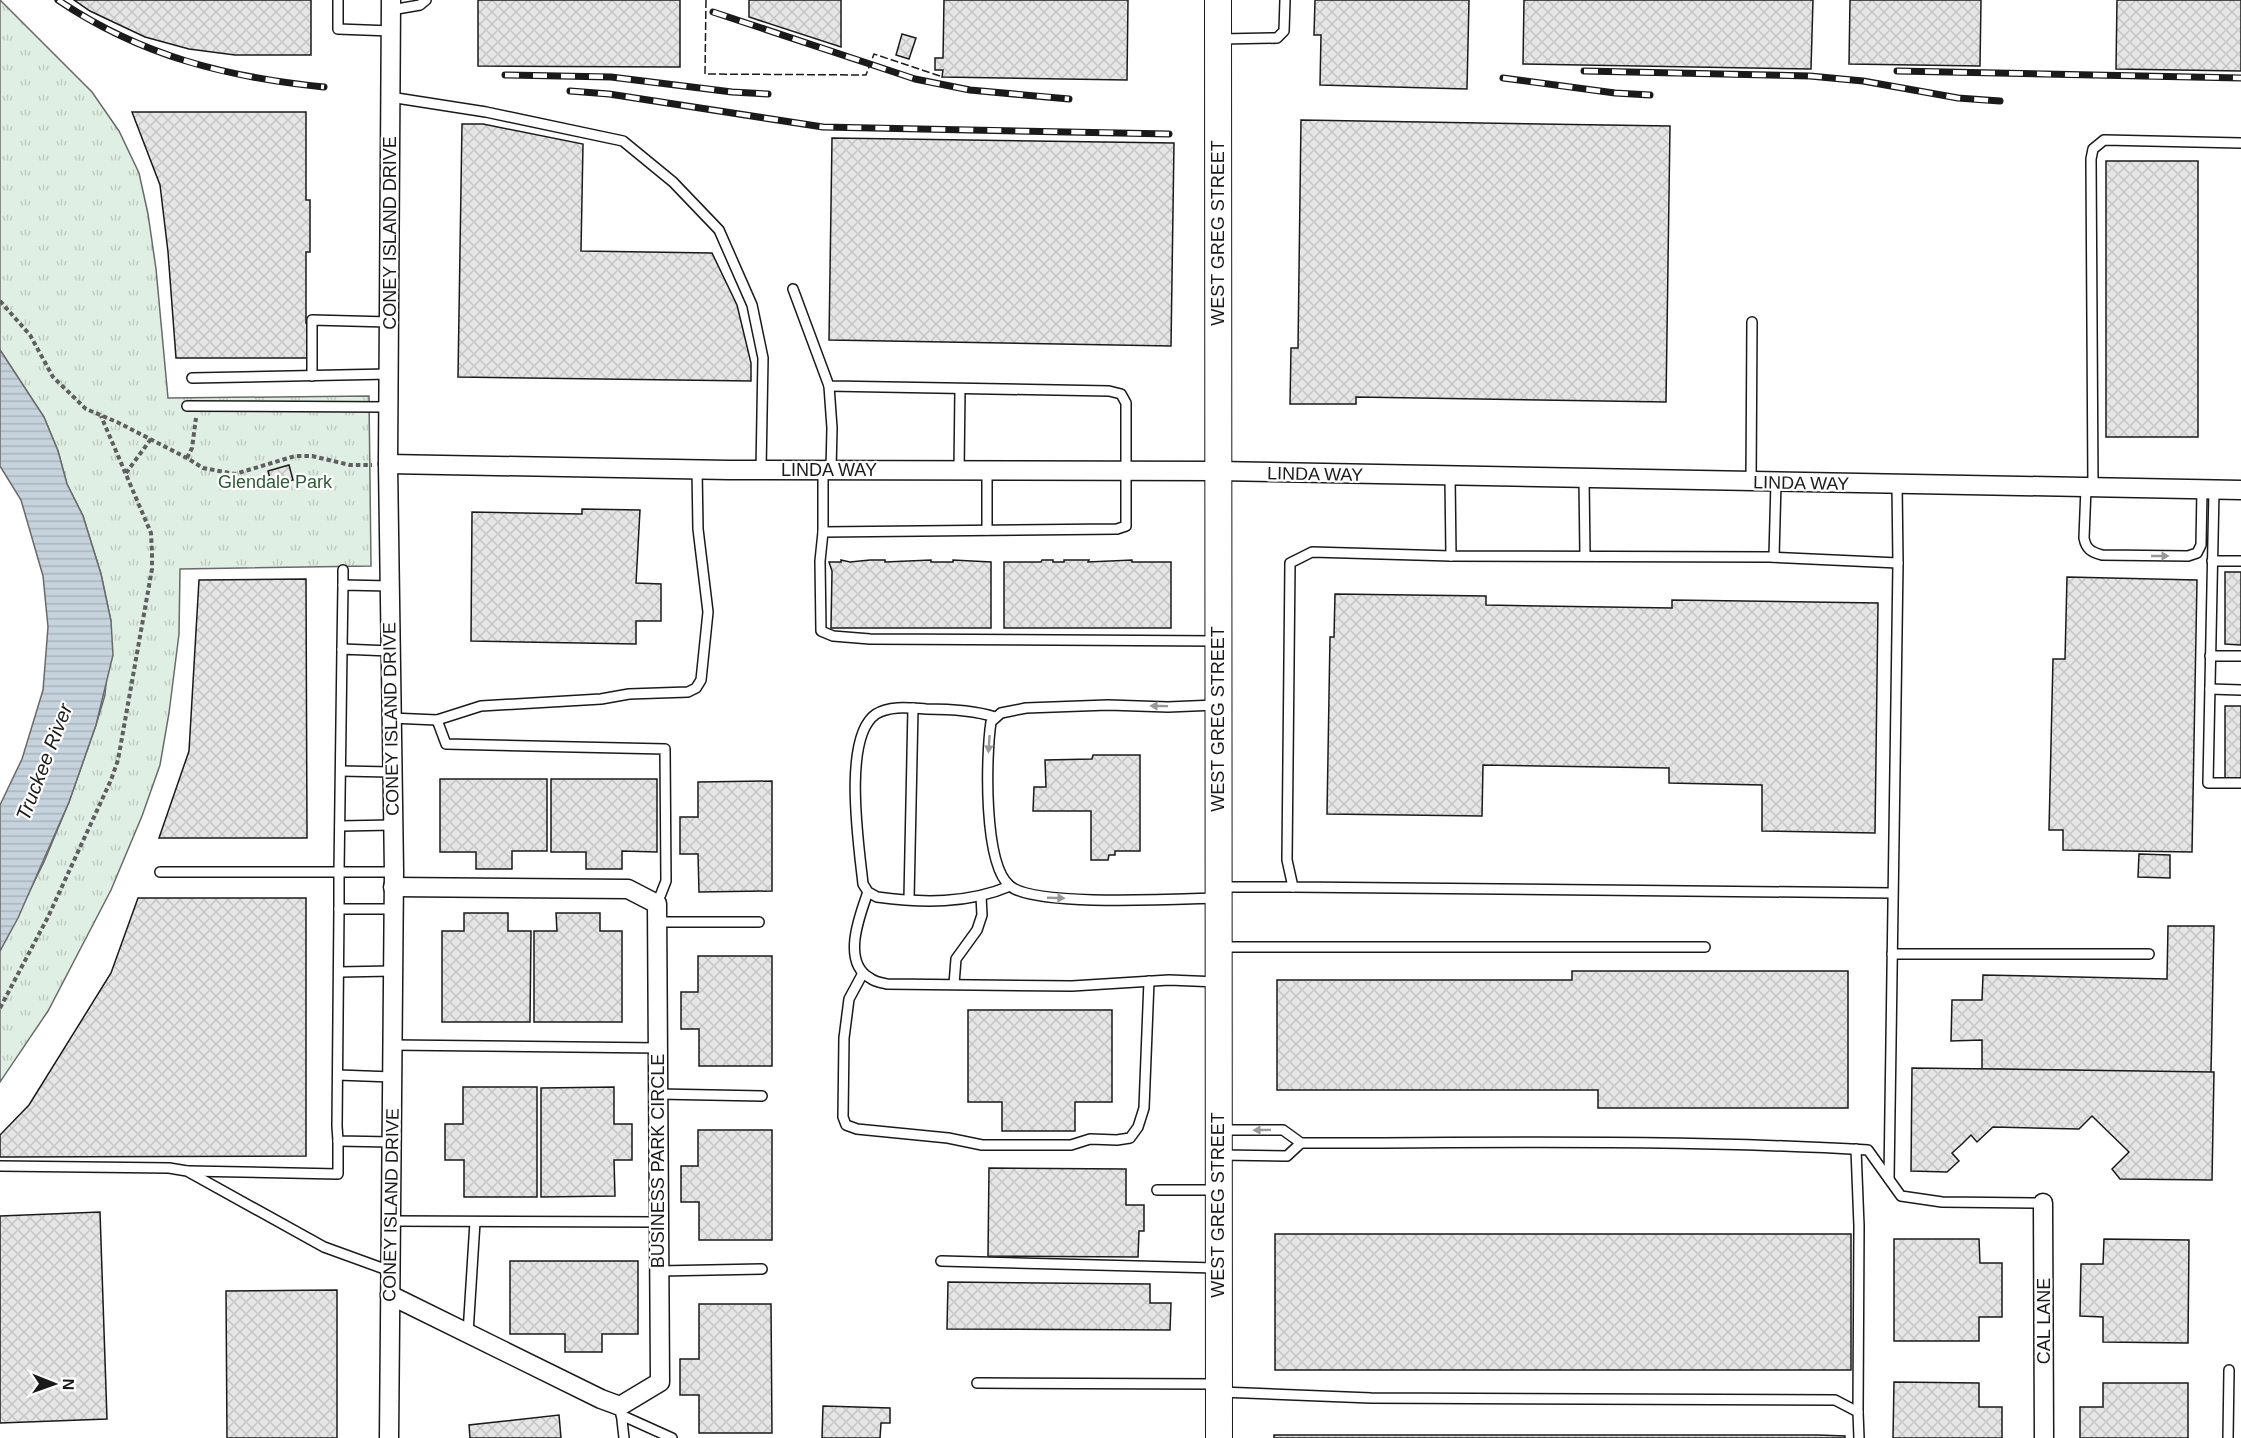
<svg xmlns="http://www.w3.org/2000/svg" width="2241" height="1438" font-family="Arial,sans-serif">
<defs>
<pattern id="park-tufts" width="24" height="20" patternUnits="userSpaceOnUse" patternTransform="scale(1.5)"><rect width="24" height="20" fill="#e0efe3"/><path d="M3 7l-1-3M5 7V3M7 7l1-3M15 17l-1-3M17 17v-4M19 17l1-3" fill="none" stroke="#c0ccc2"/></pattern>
<pattern id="water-rules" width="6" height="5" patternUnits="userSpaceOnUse" patternTransform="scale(1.5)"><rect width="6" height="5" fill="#c6d2dc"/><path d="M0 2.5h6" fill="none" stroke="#aab4bc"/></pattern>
<pattern id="building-cross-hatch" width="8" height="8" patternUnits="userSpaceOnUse" patternTransform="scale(1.5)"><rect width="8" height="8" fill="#e6e6e6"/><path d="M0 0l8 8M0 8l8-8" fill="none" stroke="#c5c5c5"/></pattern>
</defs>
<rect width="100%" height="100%" fill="#fff"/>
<!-- park -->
<path fill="url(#park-tufts)" stroke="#6a6a6a" stroke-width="1.5" d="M0 0 92 92 119 131 139 173 148 214 156 269 168 398 369 396 371 566 180 569 179 634 169 713 160 765 142 816 111 890 48 1011 0 1082V951L44 862 69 802 96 725 105 695 111 621 101 574 83 516 67 484 58 451 44 417 0 350Z"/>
<!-- water -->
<path fill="url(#water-rules)" stroke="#6a6a6a" stroke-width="1.5" d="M0 350 44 417 58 451 67 484 83 516 101 574 111 621 113 655 96 725 69 802 18 918 0 951V805L22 759 43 690 48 627 43 576 21 500 0 466Z"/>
<!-- building -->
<g fill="url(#building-cross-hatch)" stroke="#1a1a1a" stroke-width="1.5">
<path d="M74 0H311V55H235L189 49 145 37 90 11Z"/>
<path d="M478 0H680V67L478 66Z"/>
<path d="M749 0H841V47L749 17Z"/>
<path d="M944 0H1128L1127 80 942 77 943 70H935V58H943Z"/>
<path d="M1315 0H1469L1467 89 1320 85 1321 35H1314Z"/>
<path d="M1524 0H1813L1811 69 1523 64Z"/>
<path d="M1850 0H1981L1980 66 1849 64Z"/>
<path d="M2117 0H2241V71L2116 69Z"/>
<path d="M902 34 916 38 909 59 896 55Z"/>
<path d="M132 112H306V200H310V252H306V323L309 322V358H176L168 252 160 185Z"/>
<path d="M1301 120 1670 126 1666 402 1356 397V404H1290L1291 348H1298Z"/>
<path d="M462 124H483L583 144 581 251 712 253 737 305 751 363V381L458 377Z"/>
<path d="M832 138 1174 143 1171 346 829 340Z"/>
<rect x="2106" y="161" width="92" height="276"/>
<path d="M289 465 293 480 272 486 268 471Z"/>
<path d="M582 509 640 510 636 583 661 584V621H636V644L471 641 472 512 582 514Z"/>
<path d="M841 560 850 562 870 560H885V562L931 560V562H953V560L991 562V628H831L832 571 829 562H841Z"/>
<path d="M1042 560H1053V562H1064V560H1089L1088 562 1132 560V562H1171V628H1004V562H1041Z"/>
<path d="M2225 572H2241V645L2225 644Z"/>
<path d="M2067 577 2197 580 2192 852 2063 850V830H2049L2053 659H2065Z"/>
<path d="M306 579 307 838H159L189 751 199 580Z"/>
<path d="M1335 594 1486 596V605L1540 606 1672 608V600L1878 603 1875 833 1762 831V785L1669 783V768L1483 765 1482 816 1327 814 1330 637H1334Z"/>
<rect x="2225" y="706" width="16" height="72"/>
<path d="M1093 755H1140V851H1115V855H1109L1108 860H1091V811H1033L1034 787H1046L1045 760 1092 759Z"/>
<path d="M440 779H547V851H512V869H476V852H440Z"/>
<path d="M551 779H657V852L622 851V869H586V852H551Z"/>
<path d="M772 781V891L699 892 698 854H680V817H698V782Z"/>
<path d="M2139 854 2170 855V878L2138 877Z"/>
<path d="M138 898H306V1156L0 1157V1135L29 1105 111 973Z"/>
<path d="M464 913H508V931H531L530 1022H442V931H464Z"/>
<path d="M556 913H600V931H622V1022H534V931H557Z"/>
<path d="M2168 926H2214L2211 1073 1982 1069V1040L1951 1041 1952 1000H1982L1983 975 2167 979Z"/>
<path d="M698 956H772V1066H699V1029H681V992H698Z"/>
<path d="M1572 971H1848V1108H1598V1090H1277V980H1572Z"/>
<path d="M968 1010H1112V1102H1075V1131H1002V1102H968Z"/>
<path d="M1912 1068 2214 1072 2212 1180 2120 1179 2112 1169 2129 1152 2092 1116 2079 1129 1993 1127 1977 1142 1971 1135 1962 1144 1952 1153 1959 1161 1947 1172 1911 1171Z"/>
<path d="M463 1087H537V1197H464V1160H445V1124H463Z"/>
<path d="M614 1087V1124H632V1160H614L615 1196 541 1197V1088Z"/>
<path d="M698 1130H772V1240H699V1202H681V1166H698Z"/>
<path d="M989 1168 1126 1169V1205H1144V1231H1139L1138 1257 988 1256Z"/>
<path d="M100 1212 107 1419 0 1423V1216Z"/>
<rect x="1275" y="1234" width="576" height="136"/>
<path d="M1894 1239H1979L1980 1263H2002V1317H1979V1341H1894Z"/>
<path d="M2104 1239 2189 1240 2188 1343 2103 1342V1317L2080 1316 2081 1264H2103Z"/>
<path d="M510 1261H638V1334H602V1352H565V1334H510Z"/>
<path d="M948 1282 1150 1284V1303H1171L1170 1330 947 1329Z"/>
<path d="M337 1290V1438H227L226 1291Z"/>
<path d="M699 1304H771L772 1433H699V1395H680V1359H699Z"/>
<path d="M1894 1382 1979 1383V1407H2002V1438H1893Z"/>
<path d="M2103 1383H2188V1438H2080V1407H2103Z"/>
<path d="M823 1406 890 1408V1423H881L880 1438H822Z"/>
<path d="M559 1415 561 1438H470L469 1425Z"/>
<path d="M1274 1435H1818L1845 1436V1438H1274Z"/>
</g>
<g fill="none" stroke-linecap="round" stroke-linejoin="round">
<!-- service casing -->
<g stroke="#1a1a1a" stroke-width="12">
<g id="service">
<path d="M338 0V29L391 31"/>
<path d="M391 10 420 5 426 0"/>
<path d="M1221 39 1277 38 1284 31 1285 0"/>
<path d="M390 97 486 112 623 141 673 182 719 230 752 305 763 358 761 470"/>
<path d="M793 289 829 386 1109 391 1121 394 1126 403V526L1117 529 823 532 820 561 821 631 833 636 870 639 1218 641"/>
<path d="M312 376V320L389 322"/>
<path d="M192 378 389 374"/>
<path d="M829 386 832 428 831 470"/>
<path d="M187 406 389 407"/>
<path d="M959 471 960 389"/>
<path d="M1450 477 1451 556"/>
<path d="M1584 479 1585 555"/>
<path d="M1751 482 1752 322"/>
<path d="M2086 488 2084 538C2086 549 2091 552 2102 555L2188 556 2197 553 2201 545 2202 490"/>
<path d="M2093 488 2091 159 2093 149 2104 140 2241 143"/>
<path d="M2214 490 2208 783H2241"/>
<path d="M987 530V471"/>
<path d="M823 532V470"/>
<path d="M1774 557 1776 482"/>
<path d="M2212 561H2241"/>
<path d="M343 585V570"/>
<path d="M342 649 343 585 390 586"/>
<path d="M390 651 342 649 339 872H394"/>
<path d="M2210 656H2241"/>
<path d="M2210 689 2241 690"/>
<path d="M1216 705 1168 707 1108 705 1026 708 1001 713 991 722C986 755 983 864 1010 886 1035 907 1178 899 1217 898"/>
<path d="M995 717C973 710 949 709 926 709 911 708 890 705 876 714 842 737 859 846 863 884L868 892 877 897C922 903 968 904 1010 886"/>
<path d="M391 718 437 720 481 706 601 699 629 694 688 692 696 688 701 680 708 612 698 529 697 469"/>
<path d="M437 720 446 744 665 749 666 881 657 904"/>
<path d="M341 771 391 772"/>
<path d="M340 826 393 825"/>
<path d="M160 872H339V909"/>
<path d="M1220 887H1293"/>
<path d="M868 892C860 915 841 962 870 978 875 982 882 983 887 984L1072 986 1169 980 1218 982"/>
<path d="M1892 893 1293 887 1287 860 1290 563 1312 552 1451 556 1769 557 1898 563"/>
<path d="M909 899 913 708"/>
<path d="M657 922H759"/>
<path d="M1221 947H1705"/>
<path d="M1892 954H2149"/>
<path d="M339 972 392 971"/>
<path d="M863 973 849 999 844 1038 843 1117 846 1125 857 1129 948 1138 982 1145H1071L1090 1139 1117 1140 1130 1138 1138 1127 1144 1108 1149 981"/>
<path d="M954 984 956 959 977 930 982 915 981 896"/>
<path d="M392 1045 658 1048"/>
<path d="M338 1075 392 1077"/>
<path d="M658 1094 762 1096"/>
<path d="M1220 1130H1283L1301 1143C1489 1143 1679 1139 1868 1150L1901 1196 1942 1202 2043 1203"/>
<path d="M392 1142 338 1141 337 1126 339 909H393"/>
<path d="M1856 1149 1859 1226 1858 1412"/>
<path d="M1221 1155 1287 1156 1301 1143"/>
<path d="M0 1166 169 1168 187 1171 324 1247 390 1271"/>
<path d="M188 1171 338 1174V1141"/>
<path d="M1889 1179 1898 563 1897 484"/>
<path d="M1157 1190H1216"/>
<path d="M391 1221 659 1222"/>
<path d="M941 1261 1216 1268"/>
<path d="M659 1271 762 1269"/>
<path d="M468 1333 475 1222"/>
<path d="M977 1383 1216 1384"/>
<path d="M1221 1392 1371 1398 1835 1400 1858 1412 1859 1438"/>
<path d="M621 1411 624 1438"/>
<path d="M621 1415 672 1438"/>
<path d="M2228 1438 2229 1370"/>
</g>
</g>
<!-- minor casing -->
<g stroke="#1a1a1a" stroke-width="21">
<g id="minor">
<path d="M388 464 729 470 1218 471 2241 490"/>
<path d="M2043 1203 2044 1438"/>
<path d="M390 1295 601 1399 620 1406 660 1382 657 904 628 889 393 887"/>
<path d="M389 1438 394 872 388 464 391 0"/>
</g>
</g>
<!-- secondary casing -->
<g stroke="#1a1a1a" stroke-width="28">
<path id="secondary" d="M1218 0 1219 1438"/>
</g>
<!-- path -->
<g stroke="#5f5f5f" stroke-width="4" stroke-dasharray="4.5 3" stroke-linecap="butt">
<path d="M0 301 30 335 53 377 86 409 117 422 187 458 203 468 235 474 295 456H312L350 465H372"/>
<path d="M187 458 192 448 196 418"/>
<path d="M126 473 151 439"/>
<path d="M0 1008 48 917 111 780 118 760 152 569V553L151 533 101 416"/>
</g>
<!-- service -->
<use href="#service" stroke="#fff" stroke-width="9"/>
<!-- minor -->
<use href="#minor" stroke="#fff" stroke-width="18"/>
<!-- secondary -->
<use href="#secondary" stroke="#fff" stroke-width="26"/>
<!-- rail casing -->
<g stroke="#1a1a1a" stroke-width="7">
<g id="rail">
<path d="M58 0C141 56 226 77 324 87"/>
<path d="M713 12 915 79 970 90 1069 99"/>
<path d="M1584 71 1810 76 1863 81 1958 98 2000 101"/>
<path d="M1897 71 2241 78"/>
<path d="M505 75 611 77 732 92 768 94"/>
<path d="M1503 78 1615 93 1650 95"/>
<path d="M570 91 609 94 823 127 1169 134"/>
</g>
</g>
<!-- rail -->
<use href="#rail" stroke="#fff" stroke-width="4.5" stroke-dasharray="14" stroke-linecap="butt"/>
<!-- fence -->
<path stroke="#1a1a1a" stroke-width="1.5" stroke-dasharray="8 3" stroke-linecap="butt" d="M706 0 705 74 866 75 874 54 943 77"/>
</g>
<!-- one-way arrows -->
<defs><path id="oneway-solid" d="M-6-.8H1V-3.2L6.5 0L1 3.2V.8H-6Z" transform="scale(1.5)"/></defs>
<g fill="#989898">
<use href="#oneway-solid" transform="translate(2160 556)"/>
<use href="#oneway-solid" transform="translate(1159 706) rotate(-179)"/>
<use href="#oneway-solid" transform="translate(989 744) rotate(94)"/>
<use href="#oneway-solid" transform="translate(1056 898) rotate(2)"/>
<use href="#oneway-solid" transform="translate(1262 1130) rotate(179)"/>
</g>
<g text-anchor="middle" stroke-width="4.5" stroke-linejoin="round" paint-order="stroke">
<!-- street labels -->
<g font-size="18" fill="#1a1a1a" stroke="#fff">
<text transform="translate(390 233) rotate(-90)" y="6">CONEY ISLAND DRIVE</text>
<text transform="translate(1218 233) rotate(-90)" y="6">WEST GREG STREET</text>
<text x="829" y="476">LINDA WAY</text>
<text transform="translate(1315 474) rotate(1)" y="6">LINDA WAY</text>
<text transform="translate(1801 483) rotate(1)" y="6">LINDA WAY</text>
<text transform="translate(391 719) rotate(-91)" y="6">CONEY ISLAND DRIVE</text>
<text transform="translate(1218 719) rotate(-90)" y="6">WEST GREG STREET</text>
<text transform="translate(658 1161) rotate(-90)" y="6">BUSINESS PARK CIRCLE</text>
<text transform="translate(391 1205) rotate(-89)" y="6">CONEY ISLAND DRIVE</text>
<text transform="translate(1218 1205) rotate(-90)" y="6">WEST GREG STREET</text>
<text transform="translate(2044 1321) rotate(-90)" y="6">CAL LANE</text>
</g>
<!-- park labels -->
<g font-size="18" fill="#2b5a34" stroke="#fff">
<text x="275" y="488">Glendale Park</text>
</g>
<!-- water labels -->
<g font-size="20" font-style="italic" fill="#1a1a1a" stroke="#fff">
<text transform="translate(44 762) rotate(-69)" y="7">Truckee River</text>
</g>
</g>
<!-- north arrow -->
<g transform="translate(54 1384) rotate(91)" stroke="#ffffff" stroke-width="4.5" paint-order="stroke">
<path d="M0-4.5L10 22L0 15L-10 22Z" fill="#1a1a1a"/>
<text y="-9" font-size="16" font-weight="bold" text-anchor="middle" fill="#1a1a1a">N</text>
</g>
</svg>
